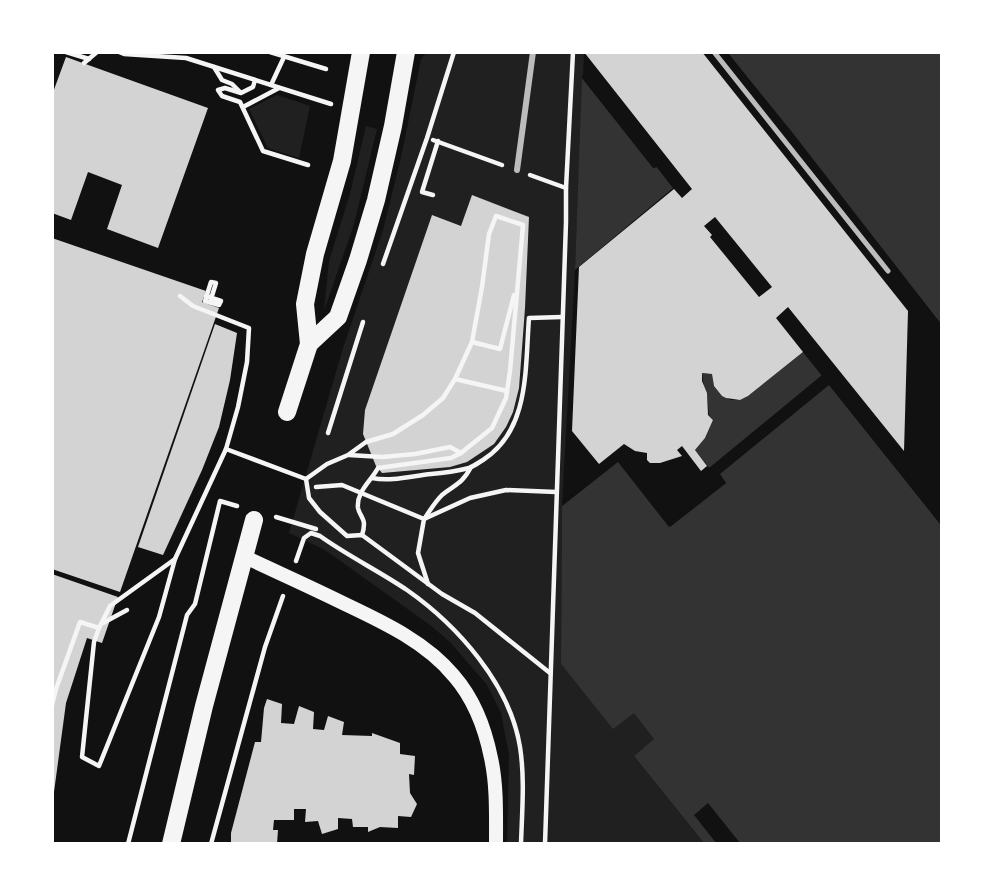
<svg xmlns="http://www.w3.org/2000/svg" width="994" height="896" font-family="Lato,sans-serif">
<rect width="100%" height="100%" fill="#111"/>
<!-- green -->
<g fill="#202020">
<path d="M427 52 584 53 575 270 562 506 561 664 613 728 634 712 655 739 634 756 704 843H507L509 755 501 713 487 685 450 642 430 625 325 550 289 533 343 348 383 230 400 162 421 59Z"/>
<path d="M277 95 310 106 299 158 268 148 249 109Z"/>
<path d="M366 126 377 129 354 224 324 311 329 261 350 194Z"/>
</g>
<!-- water -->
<g fill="#333">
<path d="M728 53H941V324Z"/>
<path d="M582 78 653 168 656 166 674 189 575 270Z"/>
<path d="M803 352 941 525V843H704L634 756 654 739 634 713 613 729 561 664 562 506 618 461 670 527 726 483 713 466 709 468 695 450 705 438 713 420 708 415 702 373 712 374 748 396Z"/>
</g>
<!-- pier -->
<g fill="#111" fill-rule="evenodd">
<path d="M725 52 728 53 792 132 941 324 942 328 939 326Z"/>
<path d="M582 75 654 163 659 164 677 189 676 191 575 273V270L673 188 657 167 654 168 582 78Z"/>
<path d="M804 348 942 519 941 525 829 385 720 474 726 483 669 527 618 462 562 506 563 502 618 458 670 522 721 482 712 470H707L692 452 699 373 713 370 746 393 801 349ZM803 352 822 375 709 468 695 450 705 438 713 420 709 415 707 393 702 381V373L712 374 714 386 722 396 731 400H740L748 396Z"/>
<path d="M684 443 705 472 676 496 673 497 647 465 646 462 649 459 674 451Z"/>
<path d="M708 803 740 843H716L694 815Z"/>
</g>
<!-- building -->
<g fill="#d3d3d3" fill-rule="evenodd">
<path d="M584 52H702L908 311 904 451 788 307 776 318 803 352 748 396 740 400 726 398 722 396 714 386 712 374 702 373V381L707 393 708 415 713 420 705 438 695 450 707 466 701 471 682 446 677 450 682 456 660 463H650L647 460V453L635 451 624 444 599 464 572 431 579 267 674 189 682 198 692 189ZM715 217 772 287 759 297 710 237 712 235 704 226Z"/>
<path d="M66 57 208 108 158 248 107 229 122 185 88 172 71 220 52 213V95Z"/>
<path d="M472 195 529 217 525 308 519 388 513 412 506 427 494 444 467 462 450 467 382 473 376 466 363 434 365 410 432 215 461 226Z"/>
<path d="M52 238 206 291 202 302 219 308 120 592 52 569Z"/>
<path d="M215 324 237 333 230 380 219 427 202 470 163 555 138 547Z"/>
<path d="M52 574 118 597 102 643 87 638 66 703 54 792H52Z"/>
<path d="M267 699 282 704 281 723 294 724 299 706 314 712 313 729 324 730 328 716 344 722 342 735 372 736V733L400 743V754L415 756 414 775 409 774 410 793 417 804 411 817 398 816V828L380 827 368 832V827H353L352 819 338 818V829L322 834 318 821 305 822 306 809H294V820H274L273 830H278L277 844H231V833L255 742H261L264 708Z"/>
</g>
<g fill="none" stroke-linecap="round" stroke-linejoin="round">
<!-- path -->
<g stroke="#f5f5f5" stroke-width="4.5">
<path d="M66 52 89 59"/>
<path d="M119 52 124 54 186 58 331 104"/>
<path d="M270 52 326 69"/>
<path d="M84 63 97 52"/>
<path d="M214 67 222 80 232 84 240 92"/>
<path d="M255 80 253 87 241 93 225 88 218 90 222 96 240 102 263 151 308 165"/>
<path d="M271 85 284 57"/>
<path d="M243 107 279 88"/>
<path d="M433 140 502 165"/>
<path d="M530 175 566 188"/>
<path d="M433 195 422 192 438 141"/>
<path d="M383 264 427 138 454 52"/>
<path d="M206 296 221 301 219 305 205 301 211 282 216 283 211 299"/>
<path d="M472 342 500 349 514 295"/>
<path d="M455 379 507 391"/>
<path d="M328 433 363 322"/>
<path d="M226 449 306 479"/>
<path d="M349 455 382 457 415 454 450 447 461 453 451 458 378 468C371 481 356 492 358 508 359 514 364 518 364 524 364 528 363 532 362 535"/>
<path d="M372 478C391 482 412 476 431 474 444 473 457 471 469 468 474 466 478 463 483 460 530 430 525 368 529 318L562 317"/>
<path d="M306 479 327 464 348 455 366 442 393 434 423 415 443 398 455 379 472 342 482 287 489 234 496 216 523 225 510 371 506 398 492 428 461 453"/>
<path d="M306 479 309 498 320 512 347 536 362 535 442 594 475 613 550 673"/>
<path d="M316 487 342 485 424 519 418 553 428 584"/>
<path d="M276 517 316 529"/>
<path d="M425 518C430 510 435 502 442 495 456 484 462 484 471 467"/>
<path d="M424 519 470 498 506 490 556 492"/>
<path d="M296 561 304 538 311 533 320 536C348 556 379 571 407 590 457 625 510 684 520 747 525 779 522 811 521 844"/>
<path d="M103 623 127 610"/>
<path d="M99 628 110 606 175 559 226 449 238 407 247 362 249 328 193 306 180 296"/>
<path d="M52 705 56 689 80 622 99 628 94 642 82 757 99 766 159 617 175 559"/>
<path d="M128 844 187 615 195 604 220 501 237 506"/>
<path d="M211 844 265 647 283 596"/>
<path d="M545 844 566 222V188L573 52"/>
</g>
<!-- service -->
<path stroke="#bcbcbc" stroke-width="5" d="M714 52 888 271"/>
<!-- pedestrian -->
<path stroke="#bcbcbc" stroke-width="6" d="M517 170 533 52"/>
<!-- secondary -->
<path stroke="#f5f5f5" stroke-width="14" d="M245 557C279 573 313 588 347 605 385 623 427 643 454 676 474 699 485 728 491 758 497 785 496 815 496 844"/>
<!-- primary -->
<g stroke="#f5f5f5" stroke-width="18">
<path d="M309 344 338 317 358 260 376 200 393 126 406 52"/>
<path d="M287 412 309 344 305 304 315 254 342 161 361 52"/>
<path d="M171 844 204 706 254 520"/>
</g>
</g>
<!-- border -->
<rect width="994" height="896" fill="none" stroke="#ffffff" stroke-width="108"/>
</svg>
